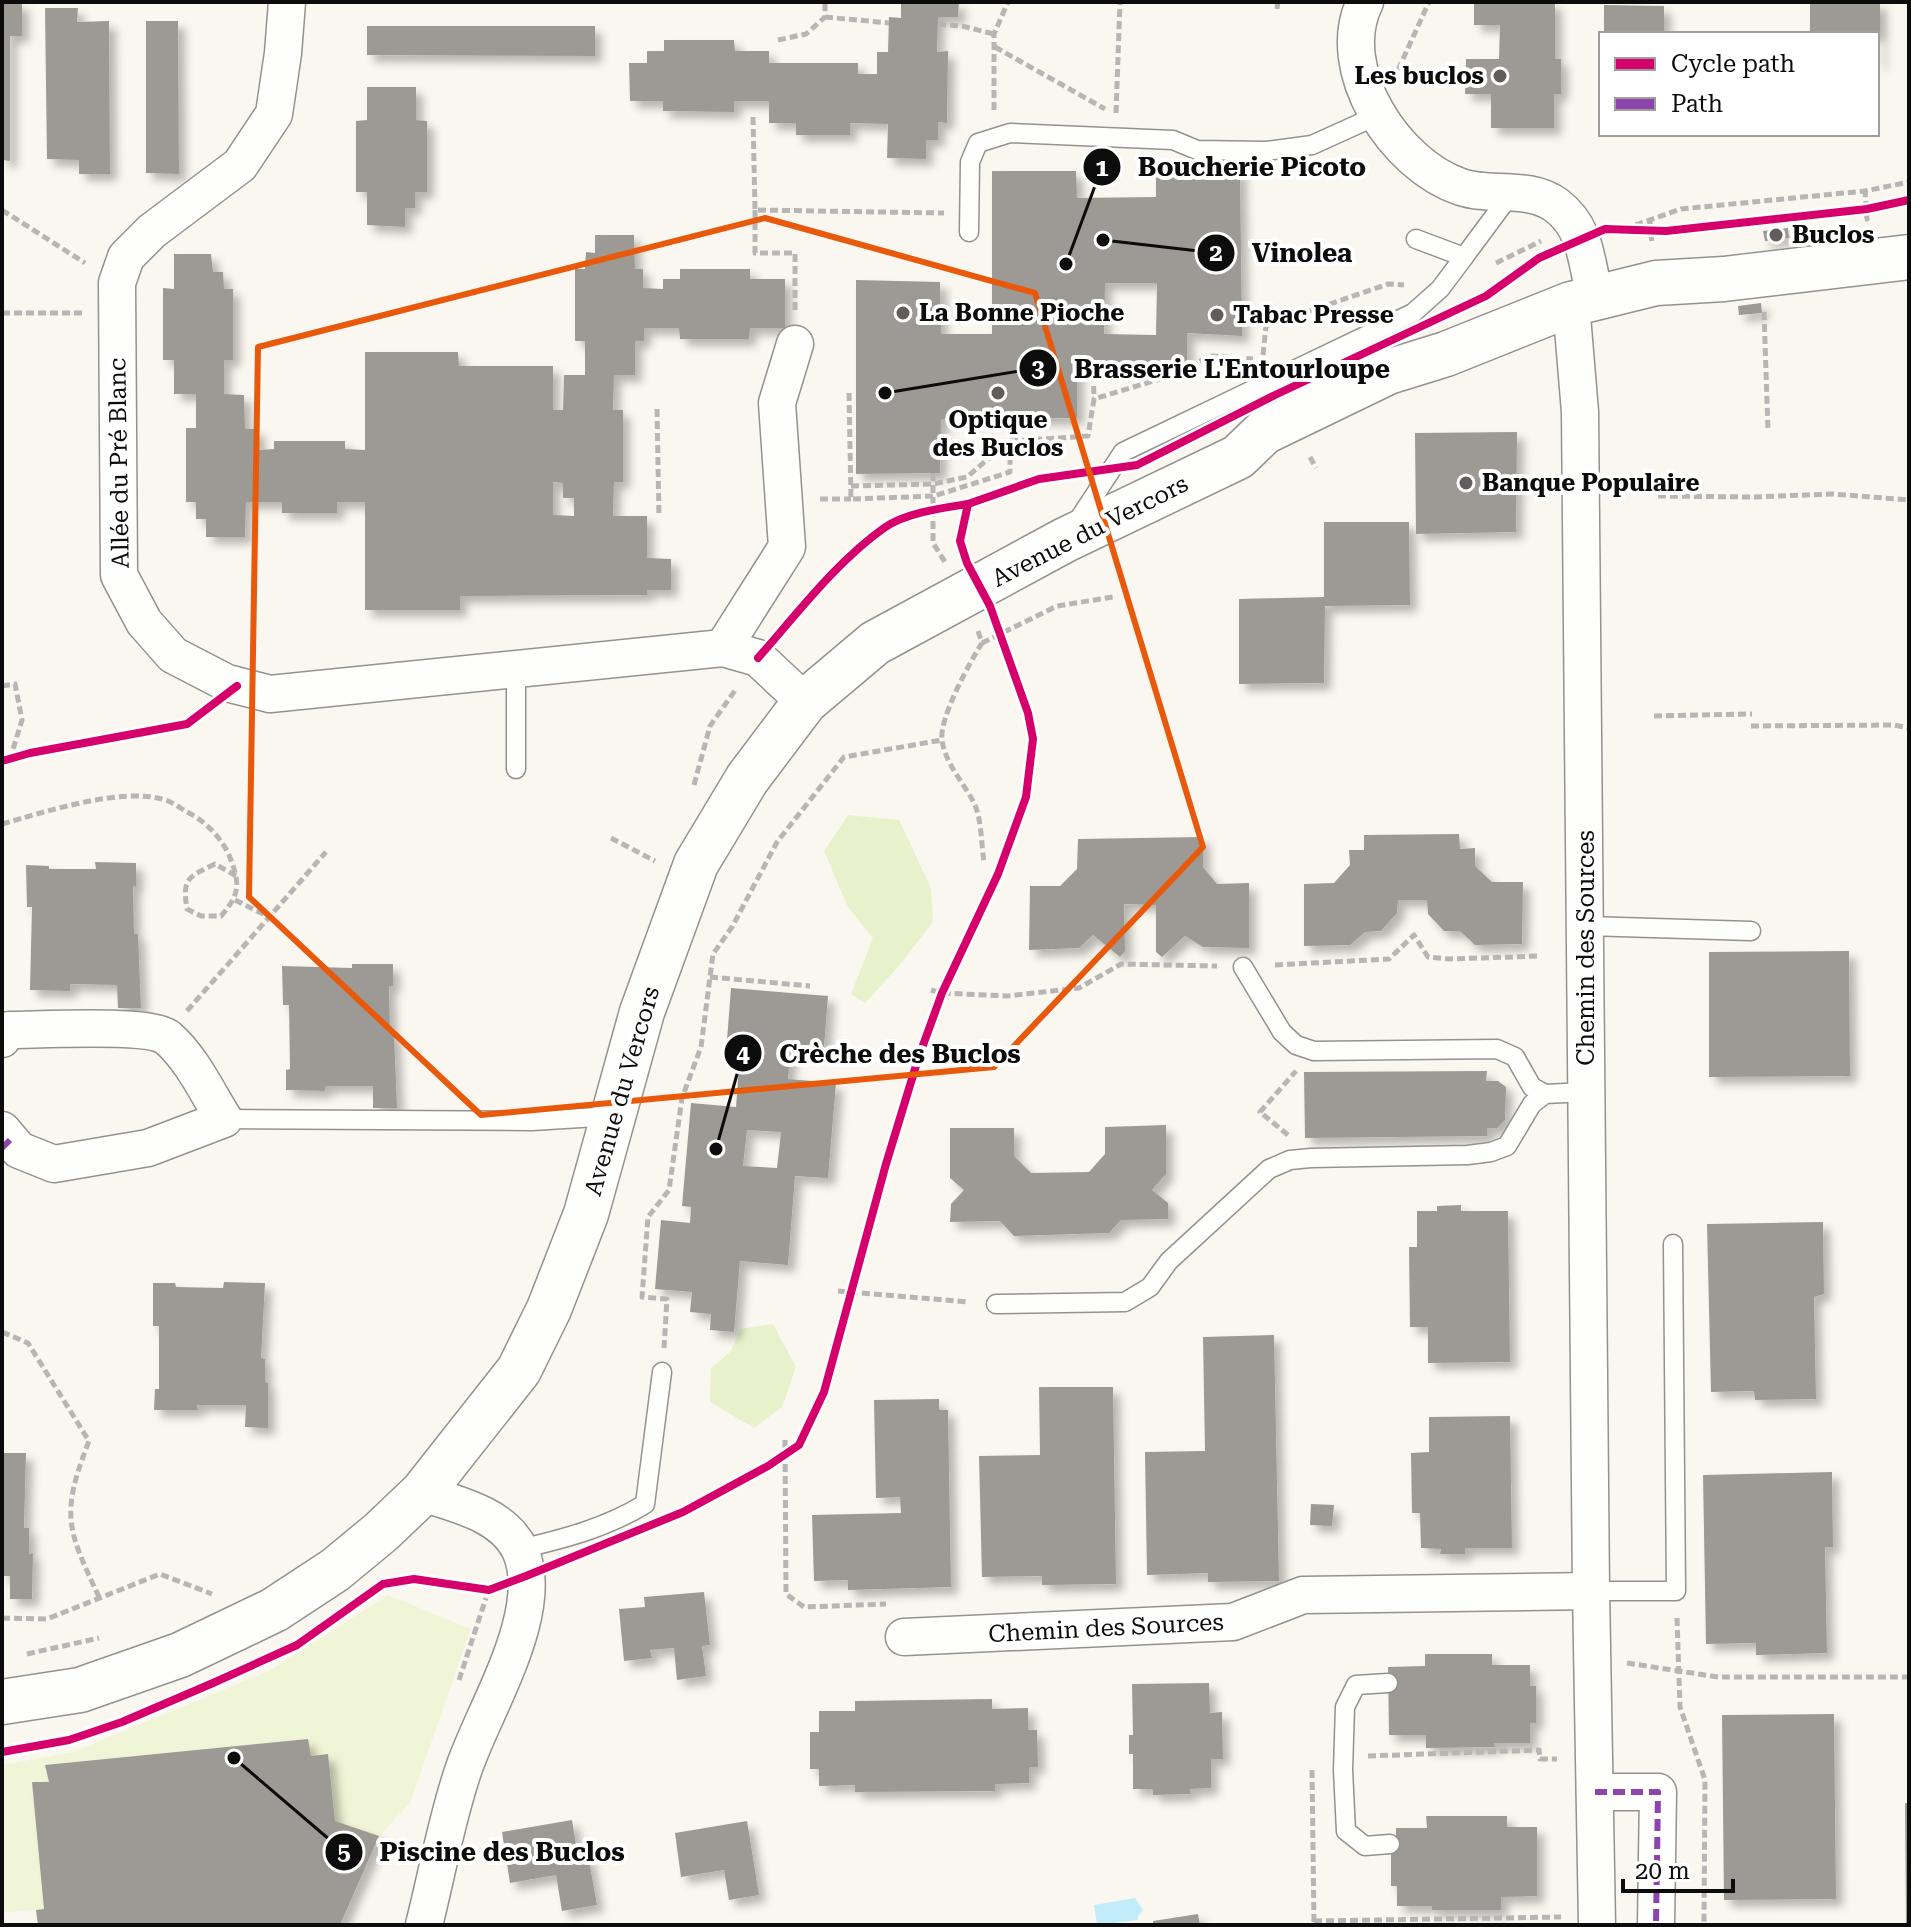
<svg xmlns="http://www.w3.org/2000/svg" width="1911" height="1927" font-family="'Roboto Serif',serif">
<defs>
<filter id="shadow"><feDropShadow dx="7" dy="7" stdDeviation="4" flood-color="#0004"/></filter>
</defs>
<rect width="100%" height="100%" fill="#faf7f0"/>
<!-- green -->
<g fill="#e7f2cd">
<path d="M848 815 899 820 931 888 933 922 898 967 865 1003 851 994 873 938 848 907 824 851Z"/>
<path d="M773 1324 796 1367 782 1407 754 1428 710 1402 711 1368 731 1351 740 1329Z"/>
</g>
<!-- pitch -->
<path fill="#f1f5d7" d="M388 1595 471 1629 410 1803 379 1836 340 1925H38L35 1910 2 1913V1765L73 1752 269 1671Z"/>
<!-- water -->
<path fill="#c1ecf8" d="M1135 1898 1143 1910 1138 1916V1920L1097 1925 1094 1905Z"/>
<!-- building -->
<g fill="#9d9a96" fill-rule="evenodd" filter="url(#shadow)">
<path d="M2 2 22 3V36H10V161L2 160Z"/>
<path d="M901 2H959L958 17H938L937 52 948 51 947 123 938 122V140H926V159L887 158 888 124 850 123V135H796V123H769V101H734V112L663 111V101H630L629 63H647V51H664V40H734L735 51H769V63H858V74H877V52H888L889 17 901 18Z"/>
<path d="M1474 2H1555V59H1561V94H1554V128H1491V94H1465L1466 59H1499L1500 25H1474Z"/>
<path d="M1810 2H1880V63H1877V34H1810Z"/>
<path d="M1604 5 1664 6V34H1604Z"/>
<path d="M45 8H78L77 22 109 21 110 174H79V160L47 159Z"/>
<path d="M146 21H178L179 174 146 173Z"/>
<path d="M367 26H595V56L367 55Z"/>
<path d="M367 87H416V120L427 121V192H415V208H405V227L367 225V192H356V121L367 120Z"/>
<path d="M1187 169 1240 170 1242 336 1187 333V365L1077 362V418L941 419 940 473 856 474V280L940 282 941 334H992V171H1076L1077 198 1156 197V171ZM1105 283H1157L1156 335 1104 334Z"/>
<path d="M1788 228 1789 238 1765 241 1763 231Z"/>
<path d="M595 235H634L635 269H643V288L663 289V279H680V269H750V279H785V328H750L749 339H680L679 328H644V341H635V375H614L613 410H623V482H614L613 516H647V558L671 559V590H647V595L460 596V610H365V502H337V513H282V502H246L245 537H206V519H196V502H186V428H196V394H174V360H163V288L174 289V254H211L213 272H223L224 289H233V360H224V394L244 395 245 429H258V450L274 449V441H345V449L365 450V352H458L459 366H553V410H563L564 375H585V341H575V269H585L586 252 595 253ZM553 482 563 483V498H574V516L553 515Z"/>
<path d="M1761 303 1762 313 1739 315 1738 306Z"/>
<path d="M1517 432 1516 532 1416 534 1415 433Z"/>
<path d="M1324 522H1409L1410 605 1325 606 1324 683 1239 684V599L1324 597Z"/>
<path d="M1459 834 1460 849 1475 848V866L1492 882H1523L1522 944 1475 945 1460 931H1444L1428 914 1427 900H1398L1397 913 1381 931 1365 932 1350 945 1304 946V884L1334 883 1350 865 1349 850H1364V835Z"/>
<path d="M1203 837V867L1217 884 1249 883V948L1203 947 1185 936 1162 957 1156 952V905L1124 904 1125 951 1120 957 1093 935 1079 948 1029 950 1030 886H1060L1077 869 1078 839Z"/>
<path d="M95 862 136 863V886H133L134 934H138L141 1008H118L117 985 70 984V991L30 990 32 907H27L26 865 49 866V869H96Z"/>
<path d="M1849 951 1850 1076 1709 1077V952Z"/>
<path d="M352 964H393V986H389L390 1033H394L397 1108H373V1086H326L325 1091 286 1090V1070L290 1069 289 1005H283L282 966 352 968Z"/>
<path d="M731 988 828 996 824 1047 791 1044 788 1079 836 1083 828 1178 795 1176 788 1265 740 1261 734 1332 710 1330 711 1314 690 1312 692 1292 655 1289 661 1220 690 1223 691 1207 682 1206 691 1103 736 1107 741 1041 727 1040ZM747 1130 781 1132 777 1168 743 1166Z"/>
<path d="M1487 1071 1486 1081H1498L1506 1087 1505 1120 1497 1128H1487V1136L1305 1138 1304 1072Z"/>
<path d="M1166 1125V1174L1152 1190 1168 1203V1219L1121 1220 1109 1233 1014 1236 1000 1221 950 1222 951 1204 964 1190 950 1178V1128H1014V1156L1031 1173 1089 1172 1105 1154V1127Z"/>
<path d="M1461 1205V1211H1508L1510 1362 1428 1363V1327H1410L1409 1247H1417V1211H1437V1206Z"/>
<path d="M1823 1222 1824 1294 1814 1297 1816 1399 1755 1400 1754 1391 1711 1392 1707 1224Z"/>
<path d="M224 1282 265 1283 261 1358 265 1359V1382L268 1383V1428L245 1427 246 1405H197L198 1410H154L155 1389H159V1326H153V1283H175L176 1287 223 1288Z"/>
<path d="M1274 1335 1279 1581 1208 1582V1573L1147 1575 1145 1452 1205 1451 1203 1337Z"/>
<path d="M1039 1387H1113L1116 1584 1042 1585V1576L982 1577 979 1456 1040 1455Z"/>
<path d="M939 1399V1410H948L951 1587 848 1590V1580L814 1581 812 1515 901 1513 900 1497 876 1498 874 1400Z"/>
<path d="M1510 1416 1512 1548H1465V1554H1440L1441 1549 1421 1548 1420 1513H1412L1411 1453 1429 1452V1417Z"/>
<path d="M2 1453H26L24 1528H29V1554L33 1553 32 1599H10V1576H2Z"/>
<path d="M1832 1472 1833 1547H1825L1827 1653 1756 1655V1643L1706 1644 1703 1475Z"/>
<path d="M1311 1504 1334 1505 1332 1526 1310 1525Z"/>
<path d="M704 1592 710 1645 702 1646 706 1676 677 1680 674 1648 650 1650 652 1658 624 1661 619 1609 645 1607 644 1597Z"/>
<path d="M1425 1654H1492V1665H1530V1686H1536V1723H1530V1743H1494L1495 1747 1426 1748V1735H1389L1388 1667 1425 1666Z"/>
<path d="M1209 1683 1210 1713 1222 1712 1223 1759H1211V1788L1190 1789V1794L1153 1795V1789H1133V1754H1129V1735H1133L1132 1684Z"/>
<path d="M992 1699V1709L1028 1708V1730H1037L1038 1767H1029V1783L995 1784V1791L855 1792V1785L819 1786V1769H810V1732H819V1711H855V1701Z"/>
<path d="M1834 1714 1836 1899 1724 1900 1722 1715Z"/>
<path d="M308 1739 311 1756 328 1754 335 1821 379 1836 340 1925H38L36 1910 44 1909 32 1782H49L45 1765Z"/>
<path d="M1905 1803H1909V1925H1906Z"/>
<path d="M1426 1816H1507V1827H1537V1896L1501 1897V1910H1432V1906H1397V1886H1391V1850H1396V1828H1427Z"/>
<path d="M572 1820 578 1857 588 1855 597 1905 562 1911 556 1875 510 1883 502 1832Z"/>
<path d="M747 1821 759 1895 729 1900 724 1870 681 1877 675 1833Z"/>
<path d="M1198 1914 1200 1925H1153V1921Z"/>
</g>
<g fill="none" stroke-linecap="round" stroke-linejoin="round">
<!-- service casing -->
<g stroke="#93928f" stroke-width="21">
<g id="service">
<path d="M969 232 970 162 978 143 1010 133 1173 140 1197 150 1266 151 1312 145 1376 116"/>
<path d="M1416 239 1464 257 1513 191"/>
<path d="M1075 525 1123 452 1413 313 1440 289 1464 257"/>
<path d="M516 769V671"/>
<path d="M1587 926 1751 931"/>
<path d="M1243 967 1282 1032 1296 1045 1314 1051 1497 1049 1515 1057 1532 1087 1545 1094"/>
<path d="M224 1119 532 1121 613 1116"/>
<path d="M996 1304 1125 1302 1150 1287 1169 1261 1269 1169 1290 1160 1311 1158 1468 1155 1491 1152 1507 1146 1532 1104 1545 1094 1586 1092"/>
<path d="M520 1549C563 1539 606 1528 645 1504L662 1372"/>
<path d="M1591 1591H1676L1673 1244"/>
<path d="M1388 1683 1356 1685 1345 1707 1343 1770 1346 1831 1365 1846 1390 1844"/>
</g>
</g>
<!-- minor casing -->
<g stroke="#93928f" stroke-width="39">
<g id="minor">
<path d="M287 2 283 53 274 114 240 165 152 231 126 257 117 283 119 575 144 622 173 655 227 683 270 694 723 648 758 658 805 702"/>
<path d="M1365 2C1332 69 1395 165 1461 187 1490 197 1528 185 1556 205 1587 228 1586 262 1595 297"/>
<path d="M1571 304 1580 412 1591 1591 1597 1925"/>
<path d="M723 648 787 547 777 403 795 344"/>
<path d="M2 1039 9 1030C38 1030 149 1023 168 1038 192 1059 207 1092 224 1119L148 1148 54 1164 19 1150 2 1130"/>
<path d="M422 1493C456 1504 503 1514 520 1550 548 1612 482 1712 463 1771 446 1821 437 1874 424 1925"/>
<path d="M904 1637 1233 1622 1303 1595 1591 1591"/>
<path d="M1595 1792H1658L1656 1925"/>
</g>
</g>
<!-- tertiary casing -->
<g stroke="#93928f" stroke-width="47">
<path id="tertiary" d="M2 1702 80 1690 180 1655 274 1610 335 1570 381 1532 422 1493 519 1370 549 1309 586 1214 642 1012 696 864 747 779 805 702 875 643 1065 540 1238 457 1264 432 1388 372 1446 354 1571 304 1656 283 1724 279 1909 257"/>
</g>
<!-- path -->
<g stroke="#b7b6b5" stroke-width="5" stroke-dasharray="8 4" stroke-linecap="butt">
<path d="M1277 9 1278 2"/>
<path d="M825 17 889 23"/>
<path d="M938 24 962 26 994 34"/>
<path d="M778 40 806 34 825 17V2"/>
<path d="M995 47 1105 109"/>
<path d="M1398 70 1429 2"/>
<path d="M994 110V34L1008 2"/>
<path d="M1116 113 1120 2"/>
<path d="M753 117 755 210 944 213"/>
<path d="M2 210 85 263"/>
<path d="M755 210V253H795V311"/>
<path d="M1865 219H1867L1865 191"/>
<path d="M1650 221 1652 244"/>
<path d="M1624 229 1681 209 1865 191 1909 182"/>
<path d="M1496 263 1541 241"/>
<path d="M1764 312 1768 431"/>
<path d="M2 313H82"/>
<path d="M1263 355 1266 326 1388 284 1404 285"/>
<path d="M1093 362 1094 399"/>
<path d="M1170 376V364"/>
<path d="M849 393 851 499 934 496 1010 472V441L1088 436 1094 399 1170 376 1210 356 1253 359"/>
<path d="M657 409 659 517"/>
<path d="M1310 457 1316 468"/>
<path d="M933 473V543L945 562"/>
<path d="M851 486 933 484 967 477 1009 441"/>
<path d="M1658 496 1752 497 1833 494 1909 500"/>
<path d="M820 499H851"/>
<path d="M978 631 982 643C970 662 939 718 942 740 945 763 963 782 973 801 982 817 981 844 984 862"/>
<path d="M982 643 1057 606 1113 597"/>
<path d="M2 686 15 684 22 720 10 759"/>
<path d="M1654 716 1752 714"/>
<path d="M187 724 200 708"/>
<path d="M1751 726 1894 725 1909 728"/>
<path d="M694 785 710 726 736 689"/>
<path d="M2 824C44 812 124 786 165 800 173 802 180 808 187 812 205 821 220 836 229 855 240 883 241 893 221 916H201L187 909C182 878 188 877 215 864L238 877"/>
<path d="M611 838 655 861"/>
<path d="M235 900 269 917"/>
<path d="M1275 965 1389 959 1414 935 1428 957 1449 959 1540 956"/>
<path d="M710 977 810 986"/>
<path d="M931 990 942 993 1007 996 1079 988 1121 964 1217 966"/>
<path d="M187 1011 326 852"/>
<path d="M1288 1135 1260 1112 1296 1071"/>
<path d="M838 1291 969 1302"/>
<path d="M2 1332 28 1343 89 1441C60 1515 67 1529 100 1599"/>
<path d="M664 1348 667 1299 642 1297 648 1217 669 1190 682 1098 701 1047 713 954 732 927 777 842 844 757 942 740"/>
<path d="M785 1440 786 1594 804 1607 886 1604"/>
<path d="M2 1618 47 1619 160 1574 212 1594"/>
<path d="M1677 1618 1680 1707 1705 1780 1704 1925"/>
<path d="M27 1654 99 1638"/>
<path d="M1627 1663 1718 1677H1909"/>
<path d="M459 1680 486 1598"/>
<path d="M1368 1756 1539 1750 1540 1759H1557"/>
<path d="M1312 1770 1314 1925"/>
<path d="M1314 1921 1561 1917"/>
</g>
<!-- service -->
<use href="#service" stroke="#fefefd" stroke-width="18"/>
<!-- minor -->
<use href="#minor" stroke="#fefefd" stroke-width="36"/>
<!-- tertiary -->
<use href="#tertiary" stroke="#fefefd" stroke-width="44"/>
<!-- quiet -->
<g stroke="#8e44ad" stroke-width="6" stroke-dasharray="12 6" stroke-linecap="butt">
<path d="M2 1148 10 1140"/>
<path d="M1595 1792H1658L1656 1925"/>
</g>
<!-- cycleway casing -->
<g stroke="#fff" stroke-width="13">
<g id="cycleway">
<path d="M758 658C797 614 836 562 884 528 905 513 942 508 968 504"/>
<path d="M2 761 30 753 187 724 237 686"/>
<path d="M2 1752 69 1740 122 1722 213 1683 297 1645 383 1584 414 1579 489 1590 526 1576 683 1512 768 1466 799 1445 824 1392 886 1164 918 1059 942 993 998 874 1026 797 1033 739 1028 713 990 606 967 563 960 541 968 504 1039 479 1137 465 1275 395 1486 296 1539 258 1605 229 1666 231 1867 209 1909 200"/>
</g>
</g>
<!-- cycleway -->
<use href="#cycleway" stroke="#d6006c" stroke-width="8"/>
</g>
<!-- marked area -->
<path fill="none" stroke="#e8590c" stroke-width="6" stroke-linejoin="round" d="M765 218 1035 293 1203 847 994 1067 481 1115 249 897 258 347Z"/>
<!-- markers -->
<g fill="#5f5e5c" stroke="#fff" stroke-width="3">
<circle cx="1500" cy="76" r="8"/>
<circle cx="1776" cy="235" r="8"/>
<circle cx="903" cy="313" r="8"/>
<circle cx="1217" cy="315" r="8"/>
<circle cx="998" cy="393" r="8"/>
<circle cx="1466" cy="483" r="8"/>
</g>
<g text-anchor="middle" stroke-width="8" stroke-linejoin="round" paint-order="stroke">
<!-- poi labels -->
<g font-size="24" font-weight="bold" fill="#0c0c0c" stroke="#fff" text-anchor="start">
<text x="1484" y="84" text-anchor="end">Les buclos</text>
<text x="1792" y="243">Buclos</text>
<text x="919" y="321">La Bonne Pioche</text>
<text x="1233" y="323">Tabac Presse</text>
<text x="998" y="428" text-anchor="middle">Optique<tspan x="998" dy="28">des Buclos</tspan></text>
<text x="1482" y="491">Banque Populaire</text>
</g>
<!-- street labels -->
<g font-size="24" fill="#0c0c0c" stroke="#fff">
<text transform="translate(119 463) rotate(-91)" y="8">Allée du Pré Blanc</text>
<text transform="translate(1090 531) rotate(-27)" y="8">Avenue du Vercors</text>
<text transform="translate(1586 948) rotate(-90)" y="8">Chemin des Sources</text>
<text transform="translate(622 1091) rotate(-74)" y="8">Avenue du Vercors</text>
<text transform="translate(1106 1628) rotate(-3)" y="8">Chemin des Sources</text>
</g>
</g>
<!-- callouts -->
<path fill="none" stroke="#0c0c0c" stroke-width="3" d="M1066 264L1102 167M1103 240L1216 253M885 393L1038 368M716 1149L743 1053M234 1758L344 1852"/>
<g fill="#0c0c0c" stroke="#fff" stroke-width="3">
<circle cx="1066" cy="264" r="8"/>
<circle cx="1103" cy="240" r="8"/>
<circle cx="885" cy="393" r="8"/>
<circle cx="716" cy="1149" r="8"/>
<circle cx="234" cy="1758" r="8"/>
<circle cx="1102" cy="167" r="20"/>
<circle cx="1216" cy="253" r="20"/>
<circle cx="1038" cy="368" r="20"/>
<circle cx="743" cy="1053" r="20"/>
<circle cx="344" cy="1852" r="20"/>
</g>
<g font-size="24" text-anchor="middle" font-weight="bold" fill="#fff">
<text x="1102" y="176">1</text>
<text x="1216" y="261">2</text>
<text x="1038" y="377">3</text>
<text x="743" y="1062">4</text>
<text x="344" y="1860">5</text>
</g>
<g font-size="26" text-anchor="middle" font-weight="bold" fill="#0c0c0c" stroke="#fff" stroke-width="8" stroke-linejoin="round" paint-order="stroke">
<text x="1252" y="176">Boucherie Picoto</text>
<text x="1302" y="262">Vinolea</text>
<text x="1232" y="378">Brasserie L'Entourloupe</text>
<text x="900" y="1063">Crèche des Buclos</text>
<text x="502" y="1861">Piscine des Buclos</text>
</g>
<!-- border -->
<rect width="1911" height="1927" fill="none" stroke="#0c0c0c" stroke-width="8"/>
<!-- legend -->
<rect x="1599" y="32" width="280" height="104" fill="#ffffff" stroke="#9e9e9e" stroke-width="2"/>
<rect x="1615" y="58" width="40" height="12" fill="#d6006c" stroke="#9e9e9e" stroke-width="2"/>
<text x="1671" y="72" font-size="24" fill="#0c0c0c">Cycle path</text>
<rect x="1615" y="98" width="40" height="12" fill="#8e44ad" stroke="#9e9e9e" stroke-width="2"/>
<text x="1671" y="112" font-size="24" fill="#0c0c0c">Path</text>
<!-- scale -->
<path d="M1623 1879v12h110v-12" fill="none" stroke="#0c0c0c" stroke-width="4"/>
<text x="1635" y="1879" font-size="24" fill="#0c0c0c" stroke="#ffffff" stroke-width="6" paint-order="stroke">20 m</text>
</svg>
